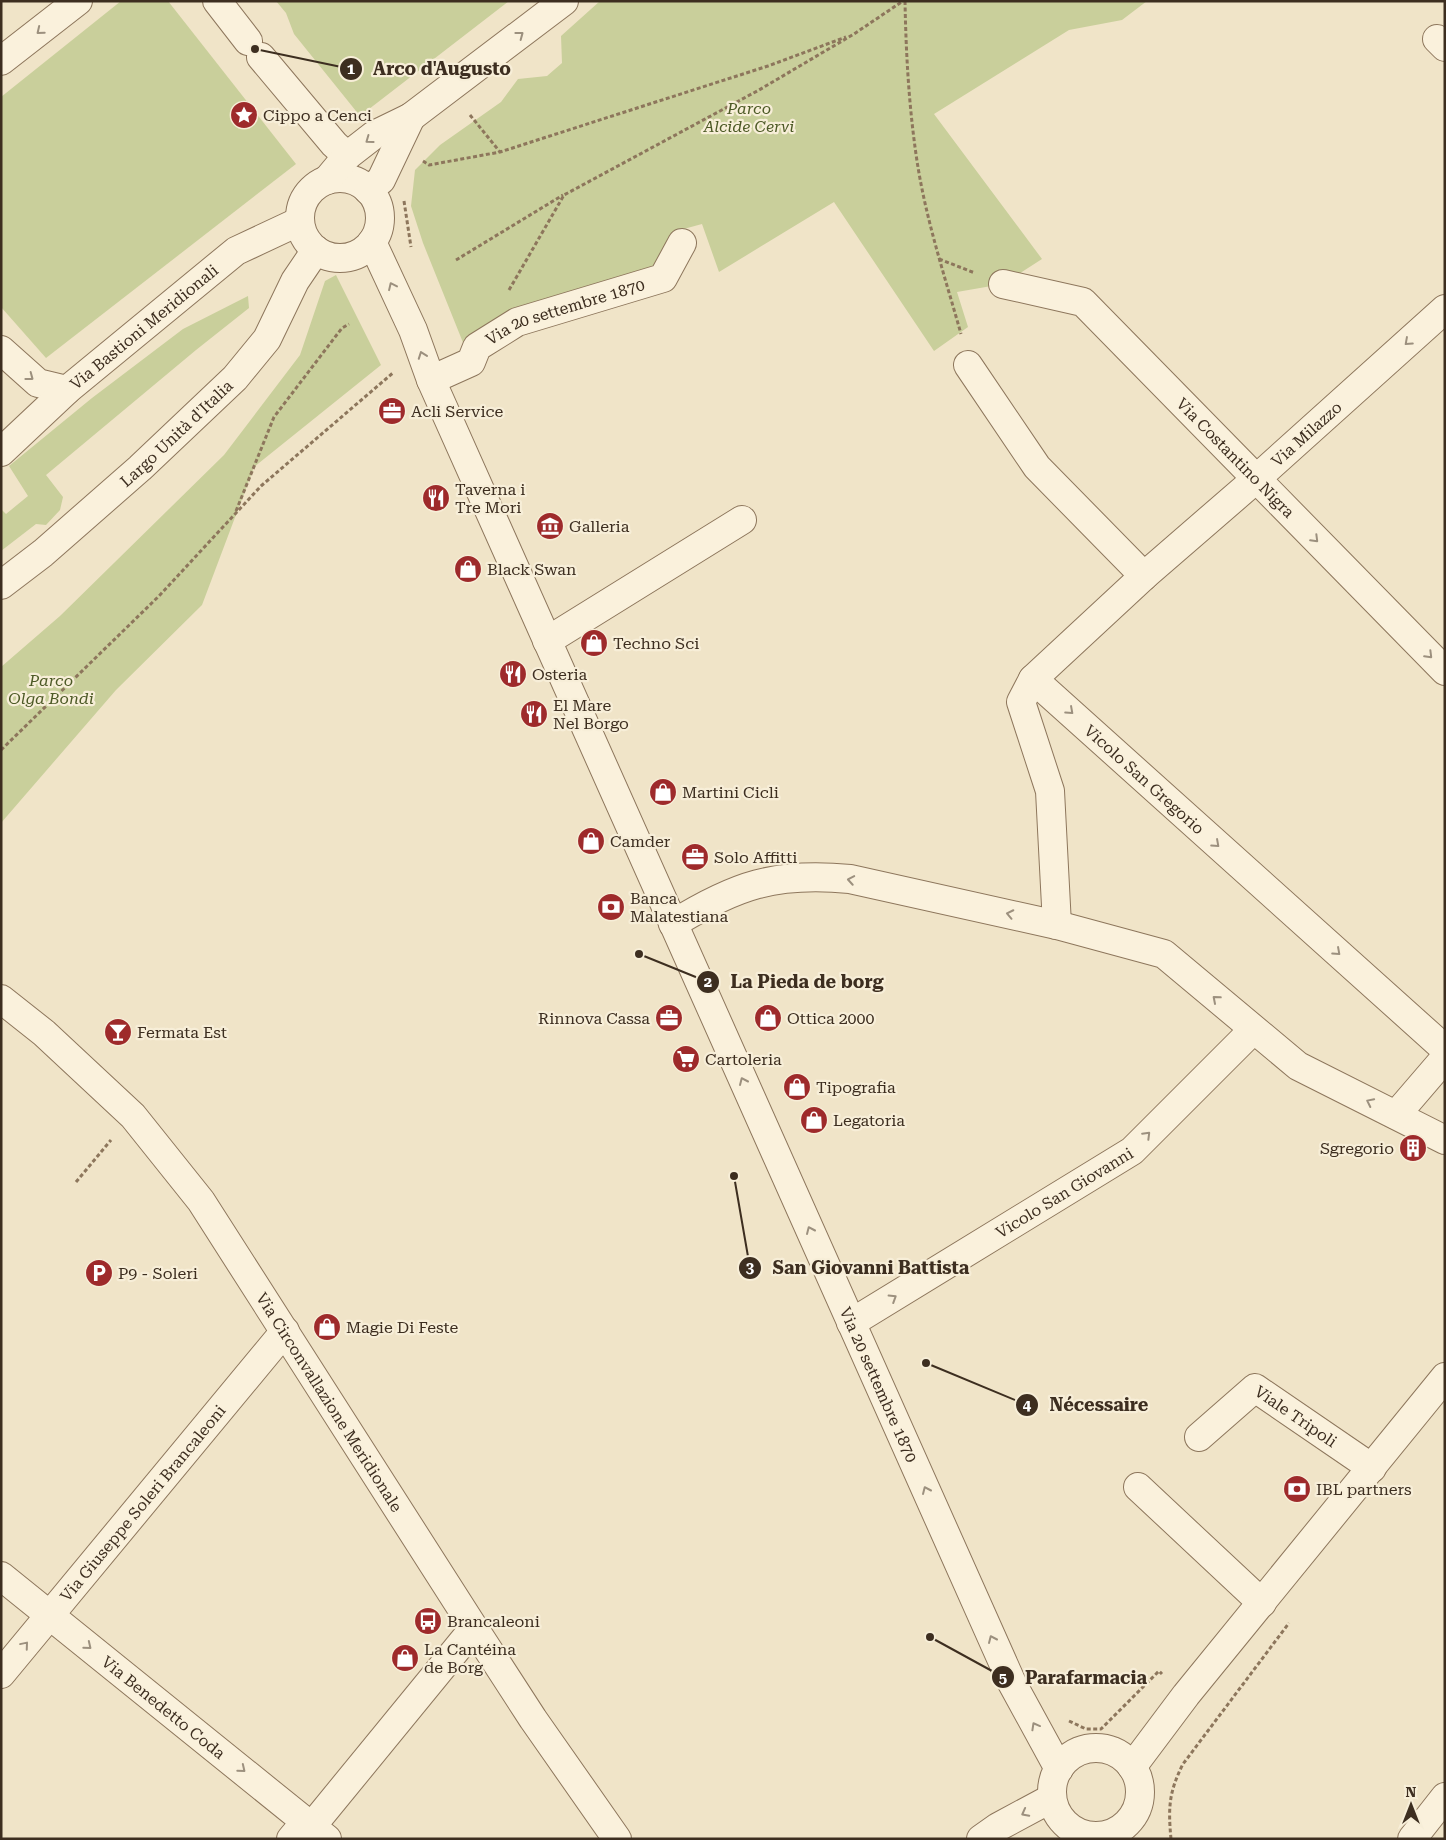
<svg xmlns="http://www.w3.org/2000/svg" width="1446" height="1840" font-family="'Roboto Serif',serif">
<rect width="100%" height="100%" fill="#f0e4c8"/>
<!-- green -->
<g fill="#c9cf9b">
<path d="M121 1H168L296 164 46 358 1 307V97Z"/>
<path d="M276 1H509L360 116 294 34 286 13Z"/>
<path d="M600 1H1147L1122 20 1069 30 934 114 1042 259 1003 284 957 292 968 327 934 351 834 202 719 272 702 224 680 230 657 272 464 345 423 243 411 206 415 170 440 145 501 102 518 79 547 76 562 63 561 36Z"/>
<path d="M336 275 381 365 254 467 202 605 116 690 1 823V667L60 616 224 455 300 355 325 281Z"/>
<path d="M248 296 249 308 196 350 46 475 63 497 60 510 46 525 36 524 1 551V509L6 514 28 496 9 466 92 398 183 329Z"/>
</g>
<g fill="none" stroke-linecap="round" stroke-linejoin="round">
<!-- minor casing -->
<g stroke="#8d765c" stroke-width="30">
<g id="minor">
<path d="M217 1 248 41"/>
<path d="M1437 39 1445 47"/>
<path d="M261 57 334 144 347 156"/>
<path d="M1 61 78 1"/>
<circle cx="340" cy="218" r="40"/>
<path d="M327 180 347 156 374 135 411 117 564 1"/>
<path d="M368 190 381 180 411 117"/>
<path id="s1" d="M372 242 413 330 431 380 1012 1683 1059 1769"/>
<path id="s2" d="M1003 284 1083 302 1445 671"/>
<path d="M1 350 38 383 67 390"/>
<path d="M968 365 1037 467 1144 576"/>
<path id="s3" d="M431 380 471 362 477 347 517 322 663 278 682 243"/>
<path id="s4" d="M1 452 67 390 236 251 300 221"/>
<path id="s5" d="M1 585 43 553 140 468 235 378 267 339 295 281 316 250"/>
<path d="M547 641 742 520"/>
<path id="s6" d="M1033 679 1445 1049"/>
<path d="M673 924C736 885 775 872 850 879L1057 925 1164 954 1298 1066 1445 1140"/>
<path id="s7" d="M1057 925 1050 791 1021 702 1033 679 1144 576 1256 479 1445 309"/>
<path id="s8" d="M1 999 44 1033 133 1116 201 1201 474 1628 533 1719 617 1839"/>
<path d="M1396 1115 1445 1058"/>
<path id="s9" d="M851 1323 1132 1151 1253 1030"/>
<path id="s10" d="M1199 1437 1255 1388 1372 1468"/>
<path d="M1138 1487 1262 1603"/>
<path id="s11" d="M1 1576 327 1839"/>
<path id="s12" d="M1 1674 285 1331"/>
<circle cx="1096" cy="1792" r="44"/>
<path d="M1132 1767 1186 1695 1445 1377"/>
<path d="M312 1826 474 1628"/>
<path d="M291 1839 306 1821"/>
<path d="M981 1839 998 1827 1052 1798"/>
<path d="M1412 1839 1445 1797"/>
</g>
</g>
<!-- path -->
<g stroke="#8d765c" stroke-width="3" stroke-dasharray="4 2.5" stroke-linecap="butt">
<path d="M905 1C906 55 909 108 917 161 926 220 945 277 961 334"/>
<path d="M470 115 500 152"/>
<path d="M423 161 429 165 500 152 768 66 846 37"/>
<path d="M404 201 411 247"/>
<path d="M939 259 975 273"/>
<path d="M456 260 563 195"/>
<path d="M509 290 564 195 759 90 854 34 903 1"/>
<path d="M236 511 274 417 342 328 349 324"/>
<path d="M1 750 159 596 261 486 394 372"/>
<path d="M76 1182 111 1140"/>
<path d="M1069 1721 1086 1729H1101L1159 1671 1162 1674"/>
<path d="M1171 1839C1168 1807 1169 1792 1183 1764L1289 1623"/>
</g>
<!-- minor -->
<use href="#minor" stroke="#faf1dc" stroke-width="28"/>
</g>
<!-- one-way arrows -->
<defs><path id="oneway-chevron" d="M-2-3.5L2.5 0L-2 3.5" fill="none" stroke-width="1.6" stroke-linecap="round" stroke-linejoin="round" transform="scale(1.25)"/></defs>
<g stroke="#9c907e">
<use href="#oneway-chevron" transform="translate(40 31) rotate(141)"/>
<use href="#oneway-chevron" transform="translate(520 35) rotate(-37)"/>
<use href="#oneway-chevron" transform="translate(369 140) rotate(144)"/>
<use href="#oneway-chevron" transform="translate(392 286) rotate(-115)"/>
<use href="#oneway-chevron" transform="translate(1408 342) rotate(138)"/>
<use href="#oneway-chevron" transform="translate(422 355) rotate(-110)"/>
<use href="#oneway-chevron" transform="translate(30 377) rotate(37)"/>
<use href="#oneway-chevron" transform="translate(1315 539) rotate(45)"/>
<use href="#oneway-chevron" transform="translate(1429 655) rotate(45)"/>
<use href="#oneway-chevron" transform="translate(1070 711) rotate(42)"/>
<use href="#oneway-chevron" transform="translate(1216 844) rotate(42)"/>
<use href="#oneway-chevron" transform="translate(851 880) rotate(-170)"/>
<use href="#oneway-chevron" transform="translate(1010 914) rotate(-168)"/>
<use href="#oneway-chevron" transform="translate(1337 952) rotate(42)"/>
<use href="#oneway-chevron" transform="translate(1216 999) rotate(-139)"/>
<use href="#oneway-chevron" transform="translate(743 1081) rotate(-114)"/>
<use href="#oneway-chevron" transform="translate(1370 1102) rotate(-154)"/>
<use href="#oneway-chevron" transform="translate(1147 1135) rotate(-45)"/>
<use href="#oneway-chevron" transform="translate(810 1230) rotate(-114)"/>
<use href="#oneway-chevron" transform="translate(893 1298) rotate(-32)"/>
<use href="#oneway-chevron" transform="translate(926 1490) rotate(-114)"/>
<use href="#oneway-chevron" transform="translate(992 1639) rotate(-114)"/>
<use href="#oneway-chevron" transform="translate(25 1645) rotate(-50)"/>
<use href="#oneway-chevron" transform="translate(88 1646) rotate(39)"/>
<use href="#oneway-chevron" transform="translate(1035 1726) rotate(-119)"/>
<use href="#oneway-chevron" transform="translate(242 1769) rotate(39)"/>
<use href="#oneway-chevron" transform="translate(1025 1813) rotate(152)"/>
</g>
<!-- icons -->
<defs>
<g id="sight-disc" transform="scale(1.4375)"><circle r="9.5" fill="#9e2a2b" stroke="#f7eed8"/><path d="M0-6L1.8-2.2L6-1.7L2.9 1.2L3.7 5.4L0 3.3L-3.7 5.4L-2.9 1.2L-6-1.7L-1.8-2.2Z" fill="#fff"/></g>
<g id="office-disc" transform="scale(1.4375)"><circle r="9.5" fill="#9e2a2b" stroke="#f7eed8"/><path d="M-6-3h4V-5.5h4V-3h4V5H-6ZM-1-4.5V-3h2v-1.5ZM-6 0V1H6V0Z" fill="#fff"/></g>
<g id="restaurant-disc" transform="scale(1.4375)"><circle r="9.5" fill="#9e2a2b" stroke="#f7eed8"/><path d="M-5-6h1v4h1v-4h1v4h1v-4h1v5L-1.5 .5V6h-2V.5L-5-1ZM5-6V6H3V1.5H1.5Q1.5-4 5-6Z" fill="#fff"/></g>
<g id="museum-disc" transform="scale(1.4375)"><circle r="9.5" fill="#9e2a2b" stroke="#f7eed8"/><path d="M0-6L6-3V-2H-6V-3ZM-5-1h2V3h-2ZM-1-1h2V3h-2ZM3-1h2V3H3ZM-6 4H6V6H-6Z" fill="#fff"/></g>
<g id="shop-disc" transform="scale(1.4375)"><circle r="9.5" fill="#9e2a2b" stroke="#f7eed8"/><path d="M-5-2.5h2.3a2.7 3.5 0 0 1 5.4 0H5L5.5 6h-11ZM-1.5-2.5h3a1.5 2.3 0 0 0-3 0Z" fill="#fff"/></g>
<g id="bank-disc" transform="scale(1.4375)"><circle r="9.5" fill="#9e2a2b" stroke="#f7eed8"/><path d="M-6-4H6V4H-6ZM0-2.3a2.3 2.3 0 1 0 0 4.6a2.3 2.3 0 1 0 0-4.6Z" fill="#fff"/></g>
<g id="bar-disc" transform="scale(1.4375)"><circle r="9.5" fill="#9e2a2b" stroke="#f7eed8"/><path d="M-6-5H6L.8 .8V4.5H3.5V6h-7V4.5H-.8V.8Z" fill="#fff"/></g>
<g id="supermarket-disc" transform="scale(1.4375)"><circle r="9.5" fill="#9e2a2b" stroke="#f7eed8"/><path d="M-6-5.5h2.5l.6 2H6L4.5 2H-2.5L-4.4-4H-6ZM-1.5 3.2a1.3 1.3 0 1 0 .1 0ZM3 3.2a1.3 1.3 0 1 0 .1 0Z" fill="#fff"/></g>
<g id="building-disc" transform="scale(1.4375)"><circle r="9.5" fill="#9e2a2b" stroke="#f7eed8"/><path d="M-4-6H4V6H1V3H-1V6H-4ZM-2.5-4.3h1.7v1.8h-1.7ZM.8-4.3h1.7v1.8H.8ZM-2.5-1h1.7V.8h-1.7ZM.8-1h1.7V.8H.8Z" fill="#fff"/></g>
<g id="parking-disc" transform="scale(1.4375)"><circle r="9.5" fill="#9e2a2b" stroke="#f7eed8"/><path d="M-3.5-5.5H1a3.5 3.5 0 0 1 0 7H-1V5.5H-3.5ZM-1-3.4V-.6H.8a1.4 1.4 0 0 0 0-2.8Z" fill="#fff"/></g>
<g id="bus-disc" transform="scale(1.4375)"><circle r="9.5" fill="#9e2a2b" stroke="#f7eed8"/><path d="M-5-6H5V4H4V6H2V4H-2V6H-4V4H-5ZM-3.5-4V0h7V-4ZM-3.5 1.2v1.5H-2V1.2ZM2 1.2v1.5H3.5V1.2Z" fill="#fff"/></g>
</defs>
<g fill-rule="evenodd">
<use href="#sight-disc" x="244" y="115"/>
<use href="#office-disc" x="392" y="411"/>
<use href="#restaurant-disc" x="436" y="498"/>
<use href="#museum-disc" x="550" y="526"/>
<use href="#shop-disc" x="468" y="569"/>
<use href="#shop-disc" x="594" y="643"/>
<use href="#restaurant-disc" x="513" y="674"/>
<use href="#restaurant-disc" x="534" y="714"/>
<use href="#shop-disc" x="663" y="792"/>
<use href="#shop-disc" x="591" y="841"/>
<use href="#office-disc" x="695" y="857"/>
<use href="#bank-disc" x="611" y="907"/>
<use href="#office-disc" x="669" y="1018"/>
<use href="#shop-disc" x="768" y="1018"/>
<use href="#bar-disc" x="118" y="1032"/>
<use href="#supermarket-disc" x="686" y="1059"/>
<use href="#shop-disc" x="797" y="1087"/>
<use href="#shop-disc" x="814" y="1120"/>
<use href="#building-disc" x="1413" y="1148"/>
<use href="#parking-disc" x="99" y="1273"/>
<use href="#shop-disc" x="327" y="1327"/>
<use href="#bank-disc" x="1297" y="1489"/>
<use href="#bus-disc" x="428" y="1621"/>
<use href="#shop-disc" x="405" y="1658"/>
</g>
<g text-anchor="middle" stroke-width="4.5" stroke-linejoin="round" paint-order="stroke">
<!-- park labels -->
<g font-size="16" font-style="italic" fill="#4d5a26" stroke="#f7eed8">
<text x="749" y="114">Parco<tspan x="749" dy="18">Alcide Cervi</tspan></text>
<text x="51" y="686">Parco<tspan x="51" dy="18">Olga Bondi</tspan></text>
</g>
<!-- poi labels -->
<g font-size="16" fill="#3d2e20" stroke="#f7eed8" text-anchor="start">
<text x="263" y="121">Cippo a Cenci</text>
<text x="411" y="417">Acli Service</text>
<text x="455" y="495">Taverna i<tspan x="455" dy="18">Tre Mori</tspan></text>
<text x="569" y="532">Galleria</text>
<text x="487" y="575">Black Swan</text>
<text x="613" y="649">Techno Sci</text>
<text x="532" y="680">Osteria</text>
<text x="553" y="711">El Mare<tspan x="553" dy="18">Nel Borgo</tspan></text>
<text x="682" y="798">Martini Cicli</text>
<text x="610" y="847">Camder</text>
<text x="714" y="863">Solo Affitti</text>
<text x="630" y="904">Banca<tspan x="630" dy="18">Malatestiana</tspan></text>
<text x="650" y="1024" text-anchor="end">Rinnova Cassa</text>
<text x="787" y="1024">Ottica 2000</text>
<text x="137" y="1038">Fermata Est</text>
<text x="705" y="1065">Cartoleria</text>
<text x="816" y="1093">Tipografia</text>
<text x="833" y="1126">Legatoria</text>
<text x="1394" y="1154" text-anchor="end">Sgregorio</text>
<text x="118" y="1279">P9 - Soleri</text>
<text x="346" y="1333">Magie Di Feste</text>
<text x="1316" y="1495">IBL partners</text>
<text x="447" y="1627">Brancaleoni</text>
<text x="424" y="1655">La Cantéina<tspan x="424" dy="18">de Borg</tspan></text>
</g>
<!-- street labels -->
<g font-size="16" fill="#3d2e20" stroke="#f7eed8">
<text dy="6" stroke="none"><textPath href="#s3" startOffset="156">Via 20 settembre 1870</textPath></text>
<text dy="6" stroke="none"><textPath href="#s4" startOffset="190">Via Bastioni Meridionali</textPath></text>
<text dy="6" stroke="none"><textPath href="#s5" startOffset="232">Largo Unità d'Italia</textPath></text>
<text dy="6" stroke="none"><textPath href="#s7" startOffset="621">Via Milazzo</textPath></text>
<text dy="6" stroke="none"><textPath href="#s2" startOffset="300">Via Costantino Nigra</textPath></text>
<text dy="6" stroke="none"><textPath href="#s6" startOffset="150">Vicolo San Gregorio</textPath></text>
<text dy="6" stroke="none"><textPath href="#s9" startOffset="250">Vicolo San Giovanni</textPath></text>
<text dy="6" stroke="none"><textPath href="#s1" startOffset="1250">Via 20 settembre 1870</textPath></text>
<text dy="6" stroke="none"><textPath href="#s8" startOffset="524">Via Circonvallazione Meridionale</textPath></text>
<text dy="6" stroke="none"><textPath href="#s10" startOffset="124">Viale Tripoli</textPath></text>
<text dy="6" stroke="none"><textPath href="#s12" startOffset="222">Via Giuseppe Soleri Brancaleoni</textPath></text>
<text dy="6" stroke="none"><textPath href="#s11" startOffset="209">Via Benedetto Coda</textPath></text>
</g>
</g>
<!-- callouts -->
<path fill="none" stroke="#3d2e20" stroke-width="2" d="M255 49L351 69M639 954L708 982M734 1176L750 1268M926 1363L1027 1405M930 1637L1003 1677"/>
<g fill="#3d2e20" stroke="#f7eed8" stroke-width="2">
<circle cx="255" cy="49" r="5"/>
<circle cx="639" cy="954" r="5"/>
<circle cx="734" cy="1176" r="5"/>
<circle cx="926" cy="1363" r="5"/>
<circle cx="930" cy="1637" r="5"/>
<circle cx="351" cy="69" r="12"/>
<circle cx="708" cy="982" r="12"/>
<circle cx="750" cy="1268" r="12"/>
<circle cx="1027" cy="1405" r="12"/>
<circle cx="1003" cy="1677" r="12"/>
</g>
<g font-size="15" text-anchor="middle" font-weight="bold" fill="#fff">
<text x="351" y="74">1</text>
<text x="708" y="987">2</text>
<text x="750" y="1273">3</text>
<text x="1027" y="1410">4</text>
<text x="1003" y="1683">5</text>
</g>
<g font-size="18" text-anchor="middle" font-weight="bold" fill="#3d2e20" stroke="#f7eed8" stroke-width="4.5" stroke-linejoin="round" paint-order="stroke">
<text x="442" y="75">Arco d'Augusto</text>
<text x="807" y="988">La Pieda de borg</text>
<text x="871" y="1274">San Giovanni Battista</text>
<text x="1099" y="1411">Nécessaire</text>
<text x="1086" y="1684">Parafarmacia</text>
</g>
<!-- border -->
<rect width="1446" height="1840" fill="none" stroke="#3d2e20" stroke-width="5"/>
<!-- north arrow -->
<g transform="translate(1411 1805)" stroke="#f7eed8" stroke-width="4" paint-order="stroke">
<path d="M0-4L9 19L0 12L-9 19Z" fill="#3d2e20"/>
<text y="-8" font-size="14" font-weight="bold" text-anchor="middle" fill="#3d2e20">N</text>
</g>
</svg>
